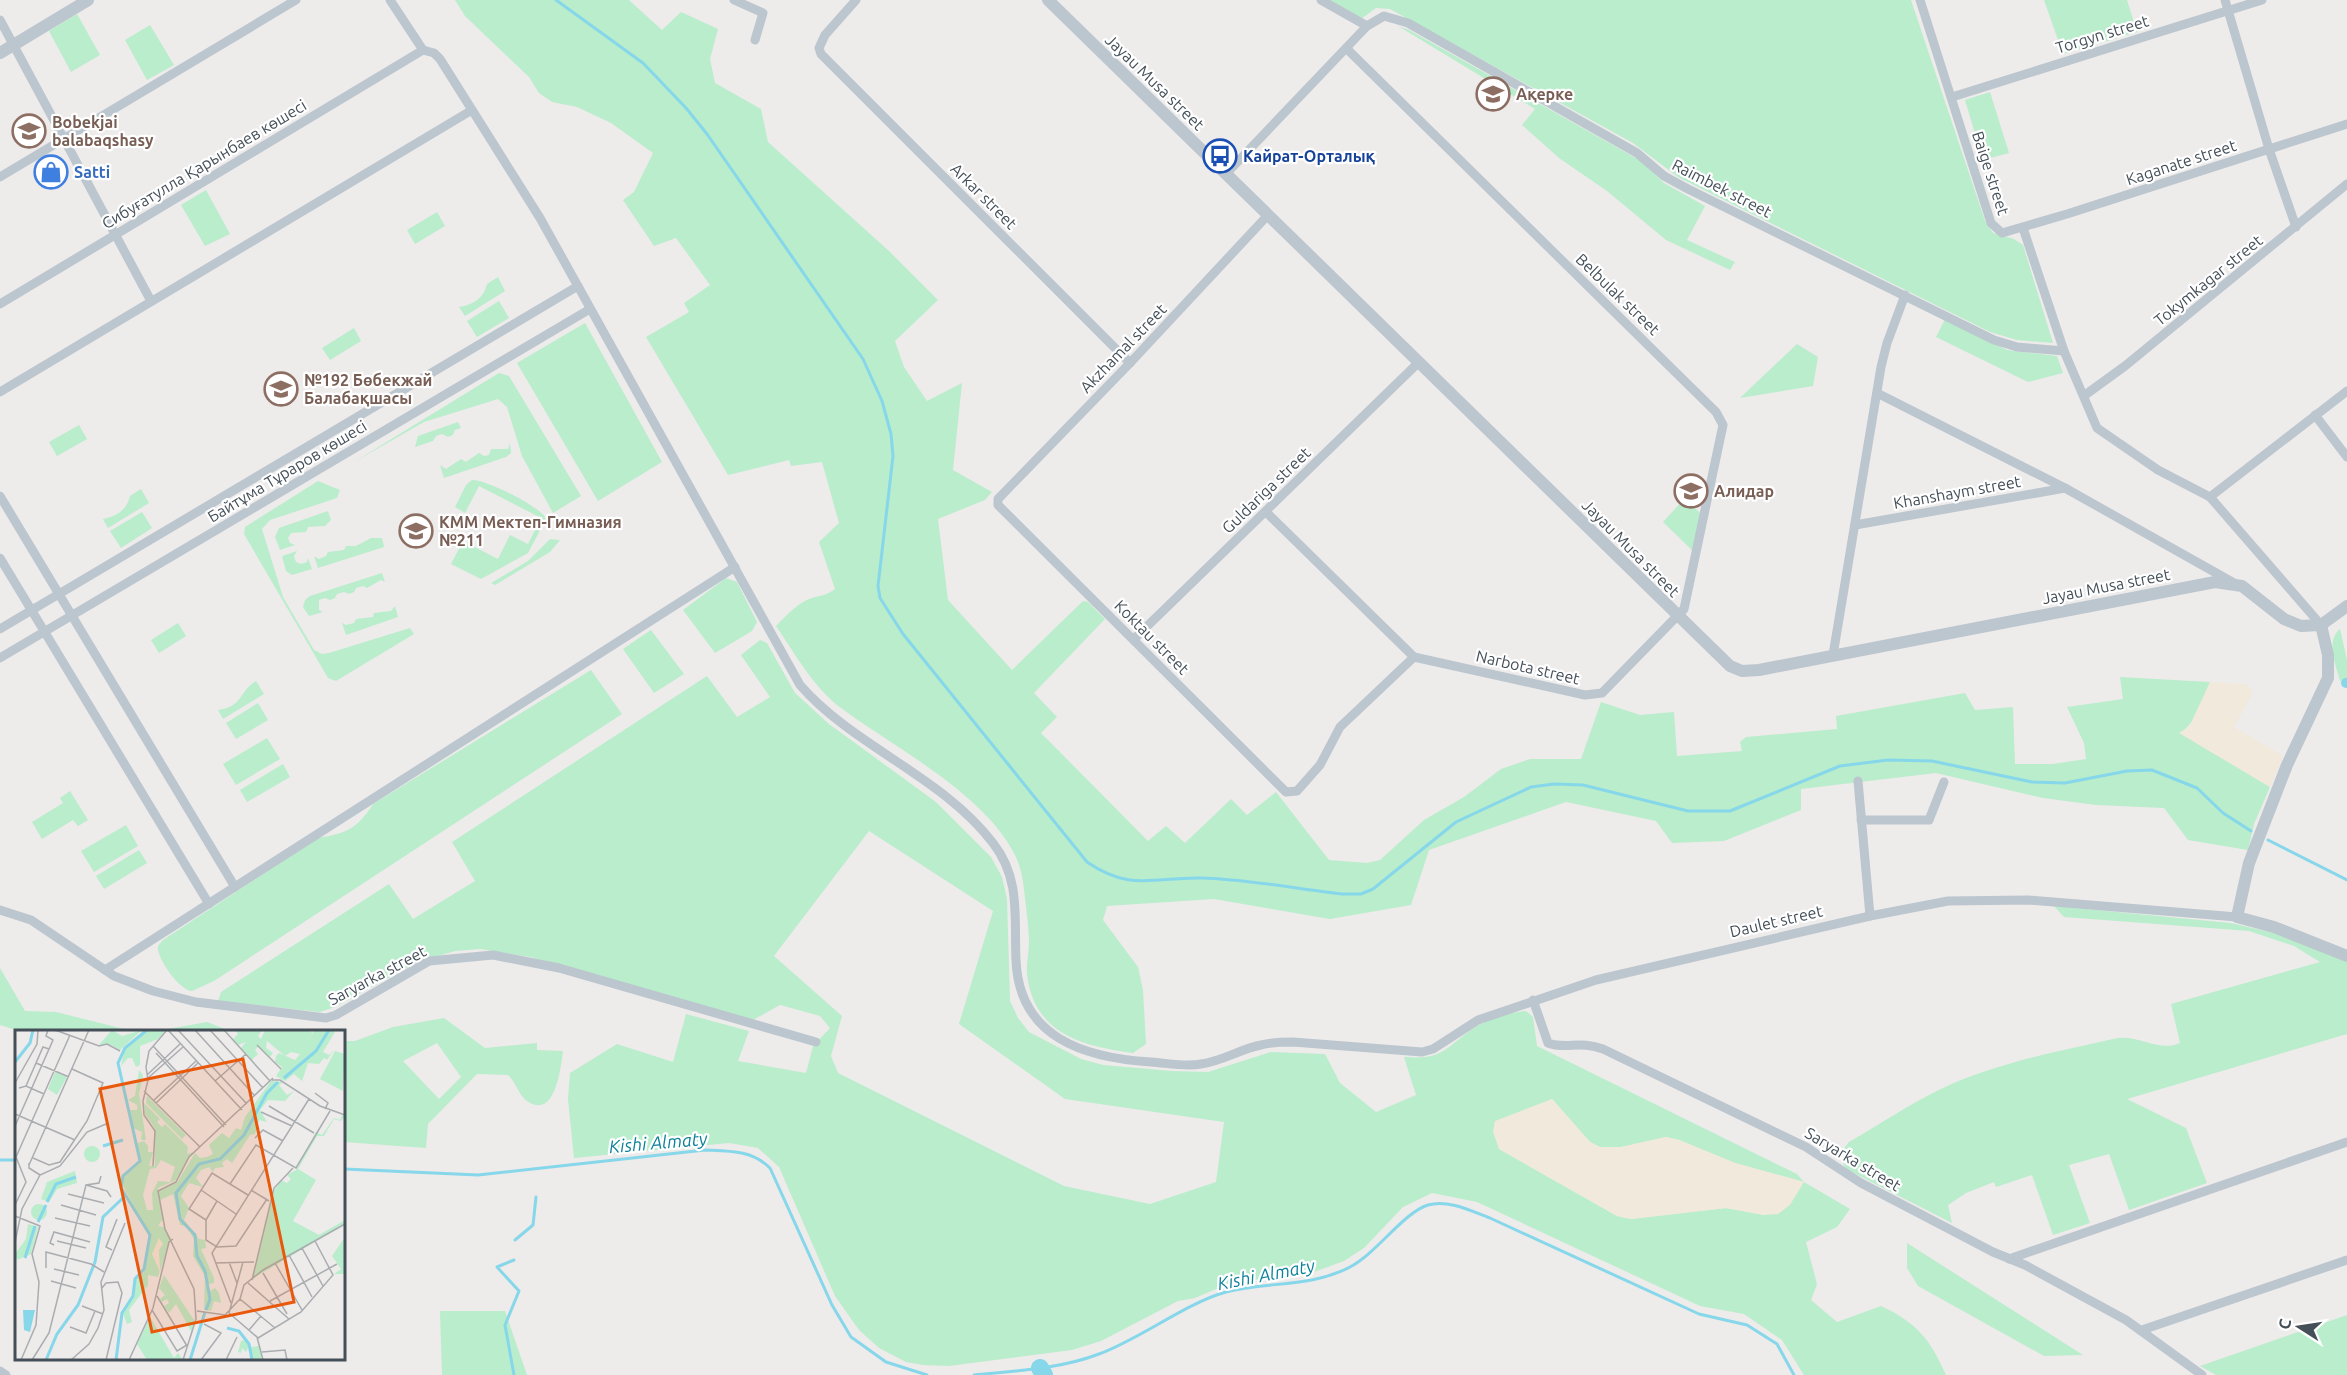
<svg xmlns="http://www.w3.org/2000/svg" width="2347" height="1375" font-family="Ubuntu,sans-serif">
<rect width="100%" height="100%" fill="#eeebeb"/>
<!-- green -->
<g fill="#b9edcc" fill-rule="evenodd">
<path d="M455 0H629L662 30 681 12 718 29 710 59 715 83 761 109 768 142 889 251 938 300 895 341 904 367 927 401 962 383 953 470 992 492 985 500 938 519 948 600 1012 670 1083 601 1088 602 1105 619 1034 693 1057 717 1041 733 1148 841 1166 826 1185 843 1231 799 1247 815 1276 792 1329 860 1367 863 1380 860 1424 820 1464 797 1501 769 1530 759H1581L1601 702 1640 715 1674 712 1677 756 1742 751 1740 742 1746 737 1837 729 1836 716 1965 693 1975 710 2013 707 2015 764H2053L2086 759 2084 743 2067 707 2123 699 2120 677 2210 682C2202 700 2197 722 2180 733L2270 787 2254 824 2248 850 2188 840 2164 808 2096 805 2043 798 1936 773 1801 789V810L1724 841 1672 843 1656 821 1566 802 1429 850 1411 905 1330 919 1214 899 1107 906 1103 920 1138 967 1143 990 1146 1044 1133 1053C1082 1046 1034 1034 1027 974 1026 964 1029 953 1029 942 1029 930 1027 918 1026 906 1024 890 1023 872 1016 857 986 794 895 748 841 708 813 687 796 655 776 626 786 616 798 602 812 598 822 595 827 595 835 589L819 542 839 523 822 462 791 466 789 460 728 475 646 337 689 312 684 303 710 285 676 238 654 246 623 200 634 192 653 153 611 123 577 107 552 102 539 93 529 77 465 16Z"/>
<path d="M1329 0H1911L1985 221 1993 233 2014 239 2023 245 2053 343 2017 340 1990 332 1678 177 1633 143 1390 9 1376 8 1361 19Z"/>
<path d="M2044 0H2127L2137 32 2063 54Z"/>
<path d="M77 14 100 55 71 72 49 31Z"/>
<path d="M150 25 174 65 147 80 125 40Z"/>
<path d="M1398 26 1409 30 1641 161 1664 183 1705 206 1687 240 1735 262 1730 270 1666 240 1607 191 1559 158 1522 125 1535 109Z"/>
<path d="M1990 92 2009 153 1983 160 1965 100Z"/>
<path d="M206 190 230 234 205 246 181 205Z"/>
<path d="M437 212 445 226 415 244 407 230Z"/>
<path d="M498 277 505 291 465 316 459 307C473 305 484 298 487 284Z"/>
<path d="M499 301 509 318 477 337 467 321Z"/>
<path d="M1945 319 2007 350 2057 356 2063 373 2028 382 1936 337Z"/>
<path d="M585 323 662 462 598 501 517 363Z"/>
<path d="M354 328 361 341 330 360 322 348Z"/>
<path d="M1797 344 1818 357 1813 386 1740 398Z"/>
<path d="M499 373 509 376 581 496 553 513 522 456 507 407 498 399 424 422 354 462Z"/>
<path d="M458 422 461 428 455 430 453 435 448 437 442 434 436 436 433 441 415 447 418 436Z"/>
<path d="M79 425 87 439 57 456 49 442Z"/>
<path d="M510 443 511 453 506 457 444 478 440 465 446 469 461 459 466 462 479 453 484 456 489 455 491 449H508Z"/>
<path d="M472 480C485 479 542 507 546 519L528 553 481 579 451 564 463 541 498 559 510 535 528 544 541 518 479 486 465 513 455 507 466 485Z"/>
<path d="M318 481 340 490 337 498 270 520 262 529 283 597 314 650 322 654 329 653 410 628 414 634 336 681 328 678 244 534 245 527Z"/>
<path d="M141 489 149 503 108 528 103 519C117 516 127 510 130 496Z"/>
<path d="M1685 498 1701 514 1693 551 1663 522Z"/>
<path d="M328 511 331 520 325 526 308 527 306 532 291 533 288 538 290 543 295 545 280 550 275 537 279 528Z"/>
<path d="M142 512 152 528 121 548 110 531Z"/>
<path d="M371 538H382L384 547 318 568 314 556 319 559 326 556 328 552 344 550 346 546H356Z"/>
<path d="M550 539 560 540 550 552 495 585 491 583 528 561Z"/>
<path d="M297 551 294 556 296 562 301 564 307 562 308 558 312 569 292 575 286 571 282 556Z"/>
<path d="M382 573 385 582 381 580 367 588 363 586 356 588 354 592 349 594 344 592 337 594 335 598 330 600 325 598 319 600V610L323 612 309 616 303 607 305 600 310 596Z"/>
<path d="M726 578 737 582 757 622 752 631 715 653 683 610Z"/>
<path d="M395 606 398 617 346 635 342 623 346 625 354 623 356 619 373 617 374 613 391 611Z"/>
<path d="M178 623 186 636 159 653 151 640Z"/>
<path d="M2340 629 2347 660V679L2340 681C2336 664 2325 642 2340 629Z"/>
<path d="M651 630 684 674 654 693 623 649Z"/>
<path d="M760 640 767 643 795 693 829 724 936 802 991 857 1002 877 1007 899 1010 1001 1018 1018 1029 1032 1081 1059 1103 1065 1172 1071 1208 1072 1271 1052 1325 1054 1340 1083 1376 1112 1416 1095 1404 1057C1445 1060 1444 1048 1474 1028 1486 1020 1511 1012 1526 1011L1533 1017 1537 1046 1797 1174 1804 1182 1850 1209 1837 1227 1806 1242 1817 1284 1811 1300 1837 1322 1881 1306C1917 1323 1930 1339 1946 1375H1804L1782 1340 1744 1314 1700 1306 1477 1202 1432 1193 1403 1207 1364 1248 1344 1261 1314 1272 1230 1283 1195 1298 1178 1301 1101 1341 1072 1350 949 1366 923 1365 906 1362 879 1348 859 1330 835 1296 779 1167 758 1148 729 1143 574 1158 568 1099 570 1073 617 1044 673 1062 686 1014 749 1031 738 1061 806 1073 813 1046 830 1028 820 1016 780 1005 753 1020 530 957 480 949 455 951 418 962 335 1007 320 1012 218 1001 221 992 389 884 413 919 475 881 452 842 707 676 737 717 770 697 741 655ZM869 831 993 911 959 1024 1065 1099 1224 1122 1216 1182 1150 1204 1064 1186 838 1073 831 1056 842 1016 774 956ZM1552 1099 1590 1142 1600 1147H1621L1666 1137 1679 1140 1735 1163 1804 1182 1764 1215 1726 1208 1631 1219 1617 1216 1499 1149Z"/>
<path d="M591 670 622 714 214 981 192 991C180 991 156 958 158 946L163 940 318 838C347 833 357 829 373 804Z"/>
<path d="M256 681 264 694 223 719 218 710C243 707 239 691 256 681Z"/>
<path d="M258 703 268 720 236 739 226 723Z"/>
<path d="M267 738 280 759 236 785 223 764Z"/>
<path d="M283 764 290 777 247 802 240 790Z"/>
<path d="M70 791 88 820 78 826 73 820 42 839 32 822 63 803 60 798Z"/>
<path d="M126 825 138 846 94 872 81 851Z"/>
<path d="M139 850 147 863 104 889 96 876Z"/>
<path d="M2054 906 2231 923 2274 933 2347 962V1034L2127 1099 2186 1128 2207 1183 2129 1210 2109 1154 2069 1165 2090 1223 2053 1235 2032 1175 1996 1187 1994 1182 1966 1193 1948 1205 1952 1223 1848 1170C1838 1161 1841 1151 1849 1142 1880 1124 1910 1104 1941 1089 1995 1063 2056 1052 2113 1039 2137 1033 2158 1053 2180 1043L2171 1004 2320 962 2294 946 2249 931 2064 917Z"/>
<path d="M0 968 25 1011 56 1012 124 1029 162 1030 207 1022 230 1031H19L0 1025Z"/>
<path d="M444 1018 485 1048 537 1043V1050L563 1051C561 1065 556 1121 527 1101 519 1096 516 1082 508 1075L477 1074 428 1124 426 1148 344 1142V1041H355L393 1027ZM437 1043 461 1077 439 1099 403 1061Z"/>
<path d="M1907 1243 2083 1355 2044 1356 1918 1286 1907 1268Z"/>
<path d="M440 1311H505L527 1375H442Z"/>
<path d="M2347 1315V1375H2216L2200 1366Z"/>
</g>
<!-- sand -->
<g fill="#f1e9db">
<path d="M2210 682 2246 684 2253 692 2234 727 2283 756 2270 787 2179 733 2189 727Z"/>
<path d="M1552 1099 1590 1142 1600 1147H1621L1666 1137 1679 1140 1735 1163 1804 1182 1790 1205 1778 1214 1764 1215 1726 1208 1631 1219 1617 1216 1499 1149 1493 1132 1495 1121Z"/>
</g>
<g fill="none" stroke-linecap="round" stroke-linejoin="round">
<!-- stream -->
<g stroke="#86d7ea" stroke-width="3">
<path d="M556 0 643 63 686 108 707 134 863 359 882 401 891 434 893 456 878 586 880 598 903 634 1087 862C1131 892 1153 877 1201 878 1248 879 1296 889 1342 894H1361L1373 889 1456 822 1531 787 1554 784 1583 785 1688 811H1730L1840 766 1888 760 1932 761 2032 782 2065 783 2127 771 2152 770 2197 788 2223 813 2251 831"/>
<path d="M2268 840 2347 880"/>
<path d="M0 1160H16"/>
<path d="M344 1169 478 1175 705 1150C729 1151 752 1150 770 1168L832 1305 851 1337 886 1362 927 1375"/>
<path d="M515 1240 533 1225 536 1197"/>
<path d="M514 1375 505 1325 519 1291 497 1267 514 1260"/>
<path d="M974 1375C1015 1371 1060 1369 1099 1354 1140 1339 1186 1303 1226 1292 1268 1281 1310 1288 1350 1267 1378 1252 1403 1213 1428 1205 1448 1199 1471 1211 1490 1218L1699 1314 1747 1325 1777 1344 1794 1375"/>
</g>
<!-- canal -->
<path stroke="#86d7ea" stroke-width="10" d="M2346 683H2347"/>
<!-- river -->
<path stroke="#86d7ea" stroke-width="18" d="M1040 1368 1044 1375"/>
<!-- minor -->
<g stroke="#bcc6ce" stroke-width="9">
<path d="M390 0 423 50 434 53 440 59 540 218 800 685C854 747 942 776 993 843 1021 879 1014 917 1016 960 1019 1038 1085 1058 1151 1062 1167 1063 1185 1067 1201 1064 1223 1061 1240 1049 1261 1045 1271 1042 1282 1042 1293 1042L1422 1052 1433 1049 1478 1020 1596 980 1870 916 1948 901 2028 900 2237 917"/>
<path d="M734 0 763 13 755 40"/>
<path d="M856 0 825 35 819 48 821 54 1130 363"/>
<path d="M1321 0 1367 26"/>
<path d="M1920 0 1991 223 2002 233 2067 214 2347 124"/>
<path d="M2225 0 2269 149 2296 227"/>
<path d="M0 20 151 301"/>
<path d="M1347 49 1716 412 1723 425 1684 609 1602 693 1585 695 1414 657"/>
<path d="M1952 97 2262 0"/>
<path d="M1226 174 1367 26 1384 16 1408 23 1637 153 1664 176 1688 189 1994 340 2017 347 2064 351"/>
<path d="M0 177 296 0"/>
<path d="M1268 215 1130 363 998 499V505L1286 792 1297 791 1320 765 1340 727 1414 657"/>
<path d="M2023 228 2064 351 2097 428 2158 470 2210 497 2347 391"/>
<path d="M0 304 423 50"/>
<path d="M0 392 472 110"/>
<path d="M1879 394 2065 488 2234 583"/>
<path d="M2085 395 2125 366 2347 184"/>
<path d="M2315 415 2347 457"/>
<path d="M0 496 235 887"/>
<path d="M2210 497 2321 625"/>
<path d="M1266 512 1414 657"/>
<path d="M1855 525 2065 488"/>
<path d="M0 558 209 904"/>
<path d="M0 629 578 286"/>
<path d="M1134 639 1418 363"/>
<path d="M1833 655 1881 367 1887 343 1905 295"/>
<path d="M0 658 590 309"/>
<path d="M1858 781 1870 916"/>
<path d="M1861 820H1929L1944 782"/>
<path d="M0 910 31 920 114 976 153 991 196 1002 326 1018 336 1015 429 961 493 955 559 968 816 1042"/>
<path d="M105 970 735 567"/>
<path d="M1533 1000 1548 1043C1566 1050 1580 1040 1603 1049L1806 1147 1861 1183 1993 1252 2025 1265 2126 1320 2202 1375"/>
<path d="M2009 1259 2347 1142"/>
<path d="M2142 1330 2347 1260"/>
<path d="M0 1371 6 1375"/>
</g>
<!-- tertiary -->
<g stroke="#bcc6ce" stroke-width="12">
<path d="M1048 0 1730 666 1742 671 1759 670 2215 582 2242 586 2284 619 2301 626 2321 625 2347 606"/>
<path d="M0 53 88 0"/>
<path d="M2321 625 2328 655V678L2287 765 2249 863 2237 917 2274 927 2347 956"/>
</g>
</g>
<!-- icons -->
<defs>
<g id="school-ring" transform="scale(1.725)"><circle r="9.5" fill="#fff" stroke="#8d6e63" stroke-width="1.5"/><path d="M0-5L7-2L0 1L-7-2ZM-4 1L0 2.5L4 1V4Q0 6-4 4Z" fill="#8d6e63"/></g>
<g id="bus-ring" transform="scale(1.725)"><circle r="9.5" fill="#fff" stroke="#1a4fb4" stroke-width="1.5"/><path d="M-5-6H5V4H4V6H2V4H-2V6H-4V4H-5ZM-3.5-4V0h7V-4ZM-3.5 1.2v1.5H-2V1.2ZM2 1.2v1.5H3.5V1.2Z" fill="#1a4fb4"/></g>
<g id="shop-ring" transform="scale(1.725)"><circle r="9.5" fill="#fff" stroke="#3f7fe0" stroke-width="1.5"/><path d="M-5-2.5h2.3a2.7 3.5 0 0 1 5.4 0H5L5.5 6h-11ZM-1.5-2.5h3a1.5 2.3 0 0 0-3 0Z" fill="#3f7fe0"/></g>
</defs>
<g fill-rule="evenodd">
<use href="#school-ring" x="1493" y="94"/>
<use href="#school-ring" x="29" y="131"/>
<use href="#bus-ring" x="1220" y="156"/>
<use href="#shop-ring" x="51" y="172"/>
<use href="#school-ring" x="281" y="389"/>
<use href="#school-ring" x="1691" y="491"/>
<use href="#school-ring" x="416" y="531"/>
</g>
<g text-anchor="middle" stroke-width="4.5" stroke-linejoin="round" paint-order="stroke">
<!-- street labels -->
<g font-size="16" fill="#444f58" stroke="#fff">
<text transform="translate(2102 34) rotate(-17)" y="6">Torgyn street</text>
<text transform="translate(1155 82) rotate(44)" y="6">Jayau Musa street</text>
<text transform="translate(2181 162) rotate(-18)" y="6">Kaganate street</text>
<text transform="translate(204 164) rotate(-31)" y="6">Сибуғатулла Қарынбаев көшесі</text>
<text transform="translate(1991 173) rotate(72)" y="6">Baige street</text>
<text transform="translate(1722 188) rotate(27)" y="6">Raimbek street</text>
<text transform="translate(984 196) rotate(45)" y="6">Arkar street</text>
<text transform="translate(2208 280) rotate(-39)" y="6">Tokymkagar street</text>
<text transform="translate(1618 294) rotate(44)" y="6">Belbulak street</text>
<text transform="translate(1123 348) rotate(-46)" y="6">Akzhamal street</text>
<text transform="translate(287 471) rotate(-31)" y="6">Байтұма Тұраров көшесі</text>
<text transform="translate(1266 490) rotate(-44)" y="6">Guldariga street</text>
<text transform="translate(1957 492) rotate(-10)" y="6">Khanshaym street</text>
<text transform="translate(1631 548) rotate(45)" y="6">Jayau Musa street</text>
<text transform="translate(2106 586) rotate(-11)" y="6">Jayau Musa street</text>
<text transform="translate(1152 637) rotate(45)" y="6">Koktau street</text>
<text transform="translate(1528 667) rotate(13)" y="6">Narbota street</text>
<text transform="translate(1776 921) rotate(-13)" y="6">Daulet street</text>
<text transform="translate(377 975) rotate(-28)" y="6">Saryarka street</text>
<text transform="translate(1853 1159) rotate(31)" y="6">Saryarka street</text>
</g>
<!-- education labels -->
<g font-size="16" font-weight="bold" fill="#785e54" stroke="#fff" text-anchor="start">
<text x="1516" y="100">Ақерке</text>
<text x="52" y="128">Bobekjai<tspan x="52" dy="18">balabaqshasy</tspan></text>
<text x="304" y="386">№192 Бөбекжай<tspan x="304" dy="18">Балабақшасы</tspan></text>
<text x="1714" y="497">Алидар</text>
<text x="439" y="528">КММ Мектеп-Гимназия<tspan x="439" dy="18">№211</tspan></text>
</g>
<!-- transit labels -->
<g font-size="16" font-weight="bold" fill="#164399" stroke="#fff" text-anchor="start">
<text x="1243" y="162">Кайрат-Орталық</text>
</g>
<!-- shop labels -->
<g font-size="16" font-weight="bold" fill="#366cbe" stroke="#fff" text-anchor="start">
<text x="74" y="178">Satti</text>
</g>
<!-- water labels -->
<g font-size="18" font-style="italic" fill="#0e819b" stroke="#fff">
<text transform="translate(658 1143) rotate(-5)" y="6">Kіshі Almaty</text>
<text transform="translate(1266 1275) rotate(-11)" y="6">Kіshі Almaty</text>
</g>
</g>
<!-- overview -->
<g transform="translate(15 1030)">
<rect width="330" height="330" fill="#eeebeb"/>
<path d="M97 0 107 6 127 0 105 20 96 15H84ZM135 0H151L143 9 125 16V35L121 37 117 28H113L106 36 110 17ZM220 0H247L243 6 246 9 250 0H293L298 3 289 14 300 0H321L308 22 314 25 319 20 312 30 309 28 304 34 293 33 287 51 279 44 270 51 261 46 267 37 260 32 261 26 264 23 280 30 285 24 276 22 270 26 252 11 251 18 258 23 255 27 243 17 240 20 243 24 237 30 226 18 231 12 223 15 218 9 223 4ZM320 21 330 24 328 61 305 49ZM124 40 128 45 124 64 131 110H126L127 102 118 98 115 80H122V75L113 70 120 66ZM40 42 52 47 42 65 33 59ZM256 51 268 52 264 55 272 65 279 61 270 71 253 70 245 80 252 92 244 90 240 104 235 105 217 133 212 129 207 133 209 137 200 138 198 142 194 137 186 140 181 148 188 157 174 153 166 166 174 178 169 190 184 209 190 210 191 218 186 219 199 248V253L193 254 195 261 200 258 204 263 206 273 199 271 196 281 189 280 190 246 178 226 179 209 171 196 165 195 158 164 145 170 144 161 163 151 180 123 185 128 192 127 198 124 194 115 207 103 214 108 221 98 226 100 230 87ZM132 66 171 105 167 109 131 73ZM129 73 145 89 142 92 147 97 150 94 173 117 172 124 178 122 161 150 143 158 148 189 143 196 149 197 156 208 143 247 133 245V255L114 280 117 292 112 294 108 284 119 266 120 250 129 242 136 208 107 154 109 147 125 133 120 114 129 111 133 116V122H138L134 136H140L139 97 130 84ZM146 130 160 137 155 152 143 151 137 163 138 180H132L128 165 135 139 141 138ZM327 85 330 87 325 91 319 89 309 106H302L283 139 301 150 278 191 304 205 330 190V194L237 249 259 161 266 150 272 153 276 149 272 145 281 140 301 102 307 105 319 88 325 90ZM69 124a8 8 0 1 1 16 0a8 8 0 1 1-16 0ZM60 141 62 153 42 159 34 172 26 169 32 152ZM16 182a8 8 0 1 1 16 0a8 8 0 1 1-16 0ZM13 194 23 197 16 224 2 230 0 224 11 209ZM330 207V244H319L326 239 317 226ZM149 245 179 290 181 280 177 303 161 274 154 283 149 276 154 273 152 269 147 272 145 269 150 265 144 258ZM135 287 159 328 163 323 168 330H132L122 314ZM230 310 236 317 244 316 247 330H236L234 316 231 322 227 318 226 323 223 322 226 311Z" fill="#b9edcc" fill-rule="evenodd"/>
<path d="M144 208 148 214 144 220 145 242 137 224Z" fill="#f1e9db"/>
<path d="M8 280H20L15 302 9 300Z" fill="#86d7ea"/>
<path fill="none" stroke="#86d7ea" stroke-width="3" d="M0 32 15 13 18 0M269 48 301 21 314 0M88 116 108 110M32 172 41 154 61 147M23 192 31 175M10 228 20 196M191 280 195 269 190 241 182 226 180 205 165 189 161 163 184 134 205 129 229 105 252 63 263 52M212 298 224 301 234 314 237 330M31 330 42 304 63 275 80 232 88 187 109 167M101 330 107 283 118 266 120 249 129 239 135 205 106 158 108 146 125 131 103 33 110 18 132 0M175 330 190 282"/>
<path fill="none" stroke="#aaadb0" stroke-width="1.5" d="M40 0 84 16 92 14 105 21M153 0 227 80M163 0 232 74M180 0 240 66M195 0 248 58M209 0 255 51M242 15 266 39M138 16 211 95M141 23 209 97M21 33 54 47M132 45 165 14M133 48 168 17M257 50H265L305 76 330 85M200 51 231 24M0 53 22 14 23 0M11 56 28 17 34 19M4 58 11 56 29 64M129 61 185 117M300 63 313 73 310 79M139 70 181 31M141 73 183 33M254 76 299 103M246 82 277 96M0 84 60 110M0 96 38 10 31 6 33 0M240 108 248 100 268 111M1 127 55 5M18 128 34 135 45 132 72 91 88 53 57 39M14 133V138L25 145M14 135 74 0M138 136 140 101 129 85 128 71 133 50 131 37 134 21 152 0M215 154 241 115 281 138 315 81M71 155 92 161 96 167M186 160 221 184M236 160 254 171M53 164 89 173M0 175 11 152 1 127M46 175 81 185M0 186 25 196 17 224 24 252 21 295 6 330M40 188 75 196M191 190V210L202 217 221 216 252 169M191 190 174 179 197 143 233 165M191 190 202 171M42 211 71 218M0 212 7 179 25 145 45 136 72 102 91 94M39 215 35 213 39 202 75 212M287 218 308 256M97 220 91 217 102 189M274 225 297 267M214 232 222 253M200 233 239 232M260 233 287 280M31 238V222L76 234 89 242M39 239 64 245M248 243 272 284M237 250 259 158 278 138M36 251 61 258M233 253 274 289M87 258 91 253 103 252 107 263 91 330M142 266 172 316M255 271 322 234M216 273 197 223 294 69M67 276 88 284M137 280 162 321 172 315M182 281 210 285 225 269M214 283 242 307 248 330M214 283 228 232M55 297 71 303 80 281M260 298 225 269 229 255 248 240 330 194M234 300 246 286M243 308 286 282 318 245 300 211M247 322 270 320 272 330M17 330 34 303 71 155 84 153 86 146M56 330 74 314 83 298 89 280 86 252 110 193M114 330 138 278 154 212 158 209M168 330 181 289 179 259 150 199 143 161 161 152 174 127 258 48M186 330 206 303 189 294M211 330 222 307"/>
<path fill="#e8590c" fill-opacity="0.15" stroke="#e8590c" stroke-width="3" d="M228 29 279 272 137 302 85 59Z"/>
<rect width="330" height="330" fill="none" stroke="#444f58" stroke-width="3"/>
</g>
<!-- north arrow -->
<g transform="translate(2299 1327) rotate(282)" stroke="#ffffff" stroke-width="4.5" paint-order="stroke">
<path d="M0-4.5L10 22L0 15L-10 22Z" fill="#444f58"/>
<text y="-9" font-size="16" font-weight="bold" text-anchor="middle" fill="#444f58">С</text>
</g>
</svg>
